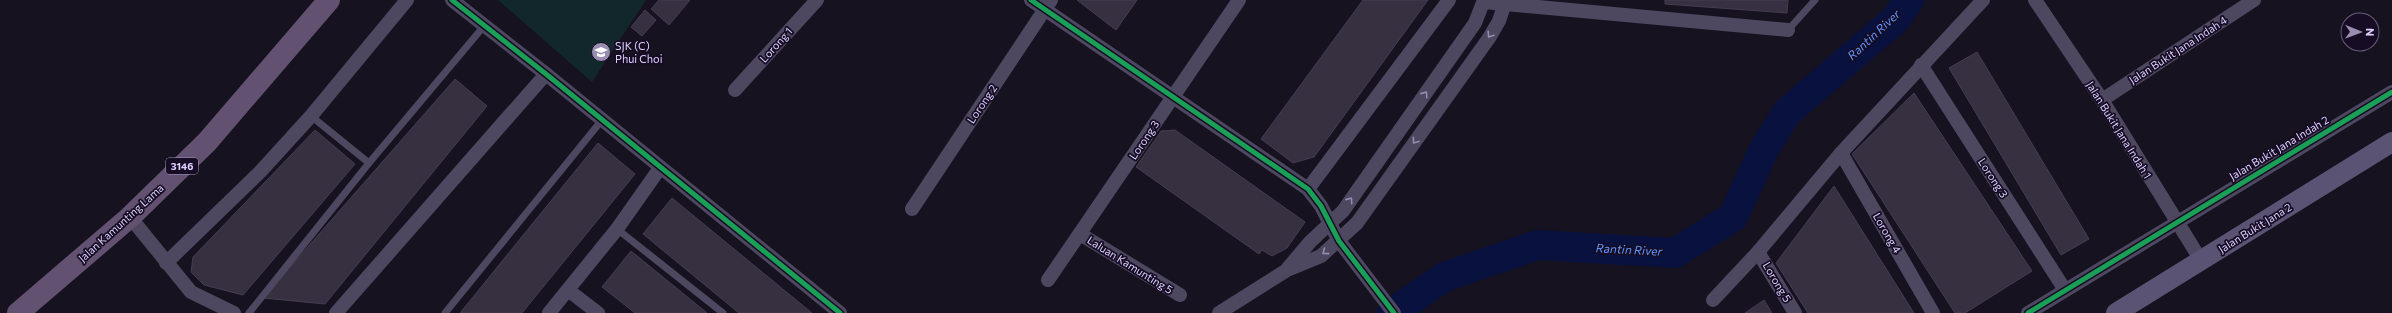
<svg xmlns="http://www.w3.org/2000/svg" width="2392" height="313" font-family="Commissioner,sans-serif">
<rect width="100%" height="100%" fill="#17121f"/>
<!-- green -->
<path fill="#11272c" d="M498 0H646L592 82Z"/>
<g fill="none" stroke-linecap="round" stroke-linejoin="round">
<!-- river -->
<path stroke="#09123f" stroke-width="30" d="M1392 313 1444 277 1537 245 1675 253 1733 217 1763 151 1787 112 1896 19 1909 0"/>
</g>
<!-- building -->
<g fill="#373041" stroke="#453c53">
<path d="M659 0H690L669 25 651 9Z"/>
<path d="M1077 0H1137L1116 30Z"/>
<path d="M1363 0H1428L1314 157 1293 163 1261 139Z"/>
<path d="M1665 0H1788L1787 13 1665 4Z"/>
<path d="M645 10 656 20 642 36 631 27Z"/>
<path d="M1977 52 2089 239 2061 255 1949 68Z"/>
<path d="M455 79 487 106 325 304 263 298Z"/>
<path d="M1914 93 2032 271 1965 313H1955L1852 154Z"/>
<path d="M315 130 355 164 243 295 204 285 191 272 193 257Z"/>
<path d="M1175 130 1305 222 1287 248 1272 256 1262 250 1259 254 1136 167 1161 131Z"/>
<path d="M598 143 635 174 522 313H460Z"/>
<path d="M1834 186 1914 313H1808L1776 263Z"/>
<path d="M672 198 812 313H739L643 234Z"/>
<path d="M631 251 707 313H635L602 287Z"/>
<path d="M1764 300 1772 313H1745Z"/>
</g>
<g fill="none" stroke-linecap="round" stroke-linejoin="round">
<!-- lane -->
<g stroke="#4d4760" stroke-width="7">
<path d="M1788 30 1815 0"/>
<path d="M311 116 369 163"/>
<path d="M617 229 723 313"/>
<path d="M249 313 369 163 484 26"/>
<path d="M445 313 602 120"/>
</g>
<!-- street -->
<g stroke="#4d4760" stroke-width="14">
<path d="M452 0 546 74 840 313"/>
<path d="M1031 0 1308 189 1321 206 1339 241 1394 313"/>
<path d="M2035 0 2102 100 2202 262"/>
<path d="M1484 2 1788 30"/>
<path d="M1921 65 2065 290"/>
<path d="M735 90 817 0"/>
<path d="M2102 100 2254 0"/>
<path d="M1841 153 1933 313"/>
<path d="M1308 189 1449 0"/>
<path d="M912 209 1051 0"/>
<path d="M130 217 191 292 234 313"/>
<path d="M1080 234 1180 295"/>
<path d="M1758 252 1795 313"/>
<path d="M166 263 260 172 311 116 407 0"/>
<path d="M1288 268 1310 242 1343 211 1475 23 1484 0"/>
<path d="M1048 280 1239 0"/>
<path d="M568 290 598 313"/>
<path d="M1713 300 1758 252 1841 153 1983 0"/>
<path d="M336 313 546 74"/>
<path d="M549 313 617 229 660 168"/>
<path d="M1219 313 1287 270 1321 256 1357 223 1489 38 1499 21 1506 0"/>
<path d="M2028 313 2392 92"/>
</g>
<!-- secondary -->
<path stroke="#5b5373" stroke-width="20" d="M2116 313 2392 142"/>
<!-- primary -->
<path stroke="#635171" stroke-width="22" d="M18 313 130 217 207 142 329 0"/>
<!-- cycleway casing -->
<g stroke="#160d24" stroke-width="8">
<g id="cycleway">
<path d="M452 0 546 74 840 313"/>
<path d="M1031 0 1308 189 1321 206 1339 241 1394 313"/>
<path d="M2028 313 2392 92"/>
</g>
</g>
<!-- cycleway -->
<use href="#cycleway" stroke="#1a9f57" stroke-width="5"/>
</g>
<!-- one-way arrows -->
<defs><path id="oneway-chevron" d="M-2-3.5L2.5 0L-2 3.5" fill="none" stroke-width="1.6" stroke-linecap="round" stroke-linejoin="round"/></defs>
<g stroke="#968cb0">
<use href="#oneway-chevron" transform="translate(1490 35) rotate(123)"/>
<use href="#oneway-chevron" transform="translate(1425 94) rotate(-55)"/>
<use href="#oneway-chevron" transform="translate(1415 141) rotate(126)"/>
<use href="#oneway-chevron" transform="translate(1350 200) rotate(-55)"/>
<use href="#oneway-chevron" transform="translate(1325 252) rotate(143)"/>
</g>
<!-- icons -->
<defs>
<g id="school-disc" transform="scale(1)"><circle r="9.5" fill="#998eb1" stroke="#160d24"/><path d="M0-5L7-2L0 1L-7-2ZM-4 1L0 2.5L4 1V4Q0 6-4 4Z" fill="#fff"/></g>
</defs>
<g fill-rule="evenodd">
<use href="#school-disc" x="601" y="52"/>
</g>
<g text-anchor="middle" stroke-width="3.5" stroke-linejoin="round" paint-order="stroke">
<!-- shield labels -->
<rect fill="#160d24" stroke="#a396bd" stroke-width="1" x="166" y="158" width="32" height="16" rx="3"/>
<g font-size="10" font-weight="bold" fill="#dfd0ff">
<text x="182" y="170">3146</text>
</g>
<!-- street labels -->
<g font-size="11" fill="#dfd0ff" stroke="#160d24">
<text transform="translate(776 45) rotate(-48)" y="4">Lorong 1</text>
<text transform="translate(2178 50) rotate(-33)" y="4">Jalan Bukit Jana Indah 4</text>
<text transform="translate(982 104) rotate(-56)" y="4">Lorong 2</text>
<text transform="translate(2119 130) rotate(58)" y="4">Jalan Bukit Jana Indah 1</text>
<text transform="translate(1144 140) rotate(-56)" y="4">Lorong 3</text>
<text transform="translate(2279 148) rotate(-31)" y="4">Jalan Bukit Jana Indah 2</text>
<text transform="translate(1993 178) rotate(57)" y="4">Lorong 3</text>
<text transform="translate(121 223) rotate(-42)" y="4">Jalan Kamunting Lama</text>
<text transform="translate(2255 228) rotate(-32)" y="4">Jalan Bukit Jana 2</text>
<text transform="translate(1887 233) rotate(60)" y="4">Lorong 4</text>
<text transform="translate(1130 265) rotate(32)" y="4">Laluan Kamunting 5</text>
<text transform="translate(1777 282) rotate(59)" y="4">Lorong 5</text>
</g>
<!-- poi labels -->
<g font-size="11" fill="#dfd0ff" stroke="#160d24" text-anchor="start">
<text x="615" y="50">SJK (C)<tspan x="615" dy="13">Phui Choi</tspan></text>
</g>
<!-- water labels -->
<g font-size="12" font-style="italic" fill="#5e96ff" stroke="#160d24">
<text transform="translate(1874 35) rotate(-43)" y="4">Rantin River</text>
<text transform="translate(1629 250) rotate(3)" y="4">Rantin River</text>
</g>
</g>
<!-- north arrow -->
<g transform="translate(2360 32) rotate(91)"><circle r="19" fill="#160d24" stroke="#665b7c"/>
<path d="M0-3L7 15L0 10L-7 15Z" fill="#998eb1"/>
<text y="-6" font-size="11" font-weight="bold" text-anchor="middle" fill="#dfd0ff">N</text>
</g>
</svg>
